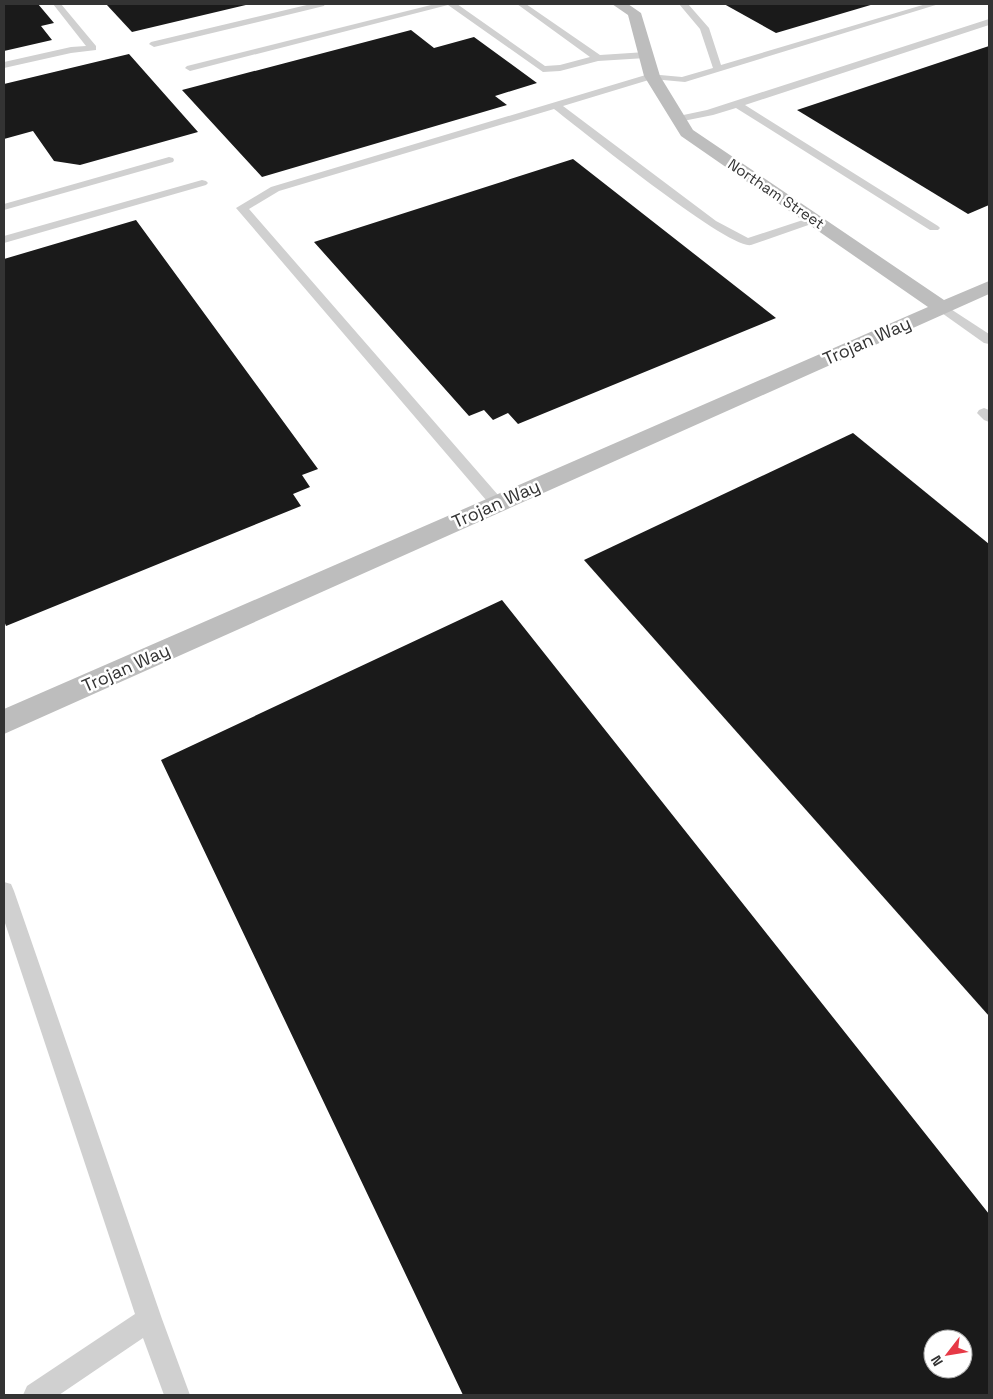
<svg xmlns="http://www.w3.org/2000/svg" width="993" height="1399" font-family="'Space Grotesk',sans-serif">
<rect width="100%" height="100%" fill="#fff"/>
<!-- building -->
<g fill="#1a1a1a" fill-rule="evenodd">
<path d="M4 4H38L54 23 41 26 52 40 4 51Z"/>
<path d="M106 4H250L132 32Z"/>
<path d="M724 4H874L776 33Z"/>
<path d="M411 30 434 48 474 37 537 83 495 96 507 105 262 177 182 90Z"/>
<path d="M989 46V205L968 214 797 110Z"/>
<path d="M129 54 198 132 80 165 54 161 33 131 4 139V84Z"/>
<path d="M573 159 776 318 518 424 508 413 493 420 484 410 469 416 314 242Z"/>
<path d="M136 220 318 469 302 475 310 487 293 494 301 506 6 626 4 621V259Z"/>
<path d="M853 433 989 544V1016L584 560Z"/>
<path d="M502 600 989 1214V1395H463L161 760ZM933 1339H963V1369H933Z"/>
</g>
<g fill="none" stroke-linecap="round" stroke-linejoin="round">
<!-- lane -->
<g fill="#d0d0d0" fill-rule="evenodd">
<path d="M53 4H61L96 46V50L71 53 4 68V62L71 47 86 46Z"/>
<path d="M311 4H325L324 6 154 47 149 44 151 42Z"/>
<path d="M435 4H457L545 66 560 65 590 57 517 4H526L600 55 646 52 651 55 646 58 598 61 560 71 543 72 448 5 190 71 185 68 187 66Z"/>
<path d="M679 4H688L709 28 721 65 926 4H939L685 82 652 79 563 106 716 221 748 238 809 218H817L819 220 817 222 751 245C729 250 580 129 554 109L279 191 249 209 505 503 502 507 497 508 492 507 236 208 271 187 649 74 682 77 713 68 700 29Z"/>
<path d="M989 19V25L745 105 938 226 940 228 938 230H930L736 108 713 115 678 122 673 119 674 117 707 110Z"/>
<path d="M169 157 173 158 174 160 173 162 4 210V204Z"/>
<path d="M202 180 206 181 208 183 206 185 4 243V236Z"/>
<path d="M943 304 989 334V344L984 343 939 311 937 308 939 305Z"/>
<path d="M984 408 989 410V422L984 420 977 413 979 410Z"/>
<path d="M4 882 11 884 14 891 162 1319 190 1395H164L143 1338 59 1395H23L27 1386 135 1314 4 920Z"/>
</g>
<!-- secondary -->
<path fill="#bdbdbd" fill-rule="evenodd" d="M612 4H628L641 13 660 76 693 130 944 300 989 281V294L4 734V709L928 307 681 136 644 76 628 15Z"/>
</g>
<g text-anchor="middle" stroke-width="5" stroke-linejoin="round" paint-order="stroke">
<!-- far-street labels -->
<g font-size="15" fill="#333" stroke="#fff">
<text transform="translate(776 194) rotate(34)" y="5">Northam Street</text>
</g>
<!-- street labels -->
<g font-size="18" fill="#333" stroke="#fff">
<text transform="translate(867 341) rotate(-24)" y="6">Trojan Way</text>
<text transform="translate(496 504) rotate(-24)" y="6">Trojan Way</text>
<text transform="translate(126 668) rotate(-24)" y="6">Trojan Way</text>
</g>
</g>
<!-- border -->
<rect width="993" height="1399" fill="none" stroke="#333333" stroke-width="10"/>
<!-- north arrow -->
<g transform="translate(948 1354) rotate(239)"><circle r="24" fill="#ffffff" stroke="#adadad"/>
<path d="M0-4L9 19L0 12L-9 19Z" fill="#e63946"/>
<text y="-8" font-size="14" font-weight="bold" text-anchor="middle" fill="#333333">N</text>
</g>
</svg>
